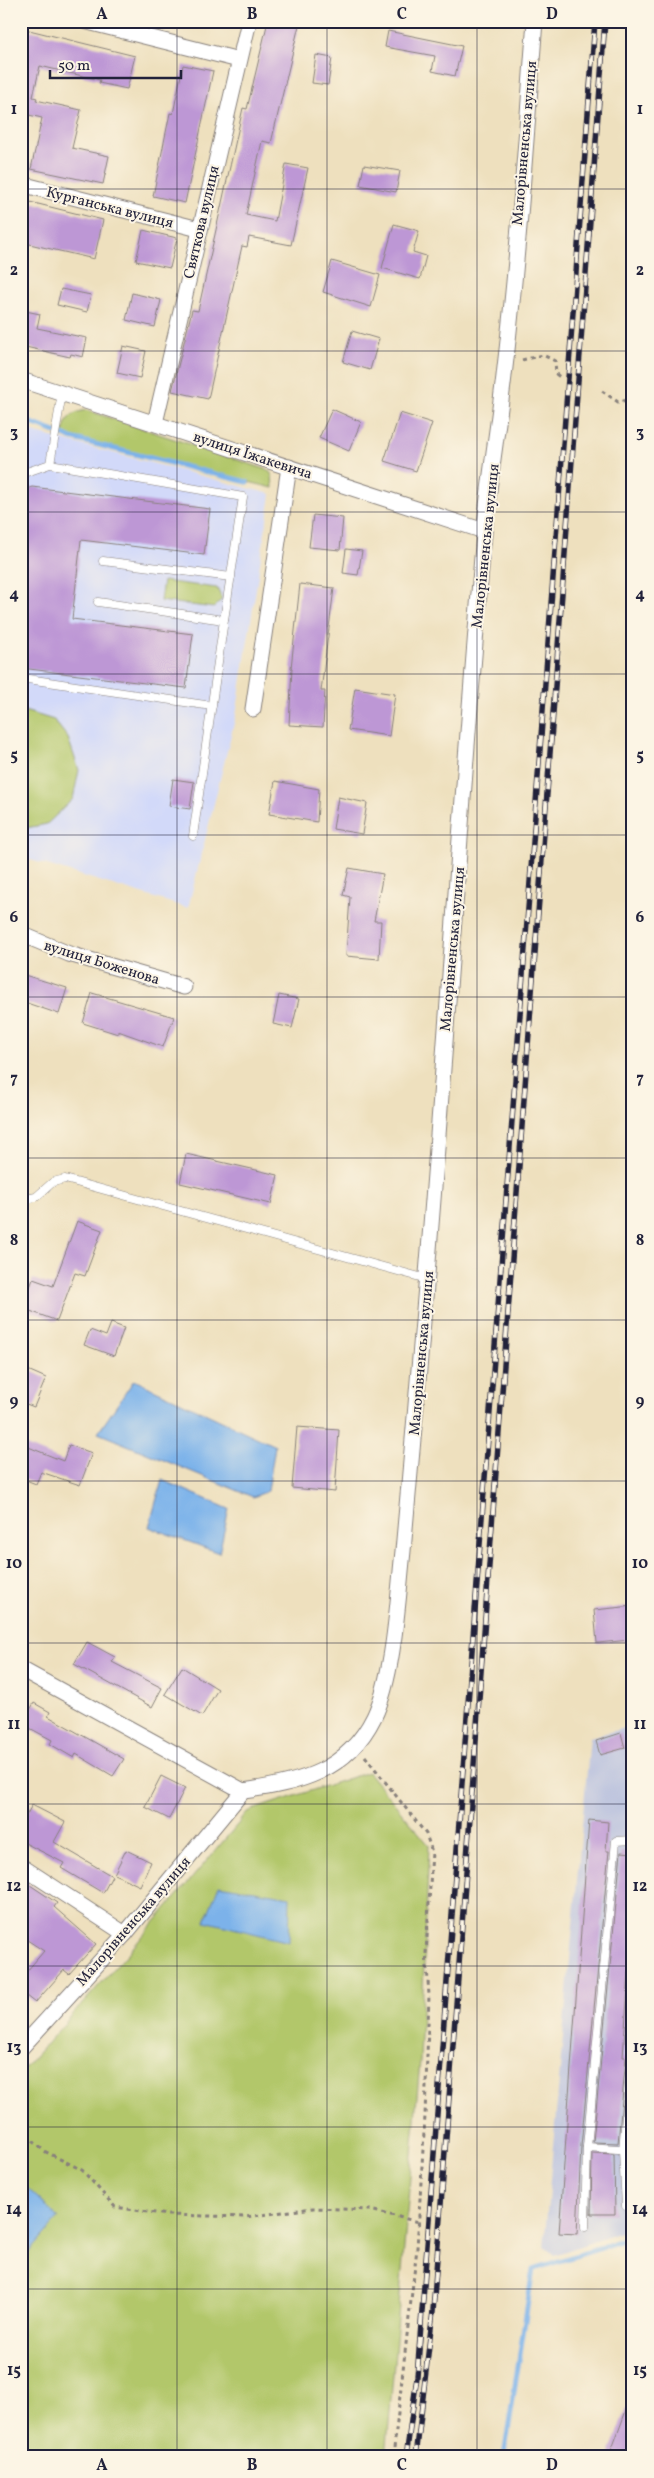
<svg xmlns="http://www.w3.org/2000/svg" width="654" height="2478" font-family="Vollkorn,serif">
<rect width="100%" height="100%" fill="#fcf5e5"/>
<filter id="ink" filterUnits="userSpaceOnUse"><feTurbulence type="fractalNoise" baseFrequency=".02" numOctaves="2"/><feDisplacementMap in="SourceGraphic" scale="10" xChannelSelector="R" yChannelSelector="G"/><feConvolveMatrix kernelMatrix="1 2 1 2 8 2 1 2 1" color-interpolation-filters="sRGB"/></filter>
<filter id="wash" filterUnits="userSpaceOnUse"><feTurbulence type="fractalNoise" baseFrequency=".0096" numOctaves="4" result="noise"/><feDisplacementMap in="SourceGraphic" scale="20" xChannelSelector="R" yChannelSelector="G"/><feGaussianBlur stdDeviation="1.12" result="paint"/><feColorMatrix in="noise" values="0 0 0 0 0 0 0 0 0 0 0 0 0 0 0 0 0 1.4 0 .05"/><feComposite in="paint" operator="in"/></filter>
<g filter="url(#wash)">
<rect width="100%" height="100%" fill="#eee0be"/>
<!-- built -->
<path fill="#d2d9f9" d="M21 429 271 494 236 715 188 908 21 857Z"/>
<!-- industrial -->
<path fill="#bcc3de" d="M633 1726V2228L554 2255 544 2246 590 1737Z"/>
<!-- green -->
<g fill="#b2c76b" stroke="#6a7453">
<path d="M86 410 268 470 272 475 273 488 62 436C67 419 67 414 86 410Z"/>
<path d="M163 581 217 588 222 599 214 608 160 601Z"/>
<path d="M21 710 54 720 68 738 79 770 73 799 47 824 21 829Z"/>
<path d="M368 1772 429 1845 420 2061 386 2457H21V2072L130 1951 249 1811Z"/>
</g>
<!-- water -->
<g fill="#7bb2ea" stroke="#4e6a92">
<path d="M134 1380 275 1446 268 1491 253 1497 98 1433Z"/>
<path d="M162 1480 229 1509 219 1553 149 1527Z"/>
<path d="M219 1885 290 1897 289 1942 205 1921Z"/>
<path d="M24 2185 59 2218 21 2261V2188Z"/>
</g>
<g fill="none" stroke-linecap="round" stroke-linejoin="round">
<!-- stream -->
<g stroke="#7bb2ea" stroke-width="5">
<path d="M21 419 71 438 247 482"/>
<path d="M504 2457 533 2269 633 2238"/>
</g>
</g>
<g id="blocks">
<!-- building -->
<g fill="#bd97d5">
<path d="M268 21H300L271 143 262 141 246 215 275 221 286 164 308 168 291 245 249 237 247 247 242 246 208 399 172 391 192 310 198 311 243 108 247 109Z"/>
<path d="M21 28 135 56 127 89 99 83 100 80 40 66 33 97 37 98 36 100 81 110 72 148 109 156 103 184 31 169 42 118 29 115 27 125 21 124Z"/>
<path d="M388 31 462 46 455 76 432 71 435 56 385 47Z"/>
<path d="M316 55 332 58 328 85 312 83Z"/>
<path d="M183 65 213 71 185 203 153 196 170 113 173 114Z"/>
<path d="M364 165 400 171 396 192 360 185Z"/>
<path d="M26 201 103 220 94 259 21 242V224Z"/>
<path d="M394 224 419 231 413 252 426 256 420 279 382 268Z"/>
<path d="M143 230 177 238 170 268 136 261Z"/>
<path d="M332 261 380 275 371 307 323 292Z"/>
<path d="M61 289 91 295 87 312 57 305Z"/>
<path d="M132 293 161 300 155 327 126 320Z"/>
<path d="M21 310 40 314 37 328 87 338 83 357 71 354 70 357 21 346Z"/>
<path d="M352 331 379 339 370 370 343 362Z"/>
<path d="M123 346 146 351 140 378 117 373Z"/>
<path d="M332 409 361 422 349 451 319 438Z"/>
<path d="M400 413 432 423 416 471 384 461Z"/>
<path d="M32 487 210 509 204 555 81 540 72 619 193 634 186 688 21 668V492Z"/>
<path d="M313 515 343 518 340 550 309 547Z"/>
<path d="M346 549 362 551 358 575 343 573Z"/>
<path d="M300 584 334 588 321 691H325L323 727 289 725 292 668H291Z"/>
<path d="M355 688 395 694 389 736 348 730Z"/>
<path d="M173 779 194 782 190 809 169 806Z"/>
<path d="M275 781 319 789 317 822 269 814Z"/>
<path d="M338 797 367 803 362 834 333 829Z"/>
<path d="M349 868 383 874 374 921H381L379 959 346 956 350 897 343 895Z"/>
<path d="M21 974 67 988 59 1014 21 1001Z"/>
<path d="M92 993 174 1017 163 1047 118 1031V1034L83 1023Z"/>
<path d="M279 995 299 999 292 1028 273 1024Z"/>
<path d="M186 1154 278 1175 271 1204 180 1183Z"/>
<path d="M77 1221 102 1230 85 1276 75 1273 57 1321 22 1308 33 1279 53 1286Z"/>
<path d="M111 1323 124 1328 114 1356 84 1345 90 1330 106 1336Z"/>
<path d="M21 1367 46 1378 34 1407 21 1402Z"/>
<path d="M297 1427 339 1430 335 1492 292 1488Z"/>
<path d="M21 1444 63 1461 69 1445 92 1453 80 1485 41 1472 36 1484 21 1478Z"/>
<path d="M633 1606V1640L597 1643 594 1610Z"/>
<path d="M87 1642 115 1657 112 1662 162 1688 152 1707 74 1664Z"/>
<path d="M182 1667 218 1689 202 1716 165 1694Z"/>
<path d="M34 1703 50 1712 48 1716 124 1759 113 1776 76 1754 74 1758 50 1744 52 1740 22 1724Z"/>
<path d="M621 1733 625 1748 600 1755 596 1741Z"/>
<path d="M161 1776 185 1788 169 1819 145 1807Z"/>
<path d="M32 1805 65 1822 54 1842 112 1876 103 1893 61 1868 64 1863 21 1841V1825Z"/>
<path d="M589 1820 608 1822 606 1851H609L581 2146 577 2234 559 2233Z"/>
<path d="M126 1850 151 1862 140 1886 114 1874Z"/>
<path d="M621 1852 633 1853V1916L623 2057H626L618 2143 593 2142Z"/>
<path d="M21 1879 57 1903 54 1907 96 1944 69 1974 64 1970 35 2003 21 1992V1978L44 1951 21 1936Z"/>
<path d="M592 2153 614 2154 615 2214H591Z"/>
<path d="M631 2397H633V2457H609Z"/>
</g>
</g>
</g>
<g filter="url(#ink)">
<use href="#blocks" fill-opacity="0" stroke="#88817c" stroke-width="1"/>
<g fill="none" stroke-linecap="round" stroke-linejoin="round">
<!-- service casing -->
<g stroke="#88817c" stroke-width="9">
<g id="service">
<path d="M50 464 62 393"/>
<path d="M21 474 50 464 243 497 224 620 98 602"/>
<path d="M103 561 231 577"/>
<path d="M21 678 212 706"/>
<path d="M193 836 224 620"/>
<path d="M21 1200 36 1197 53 1182 65 1179 427 1279"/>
<path d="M587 2147 633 2150"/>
<path d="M626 2206 623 2150 633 2039"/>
<path d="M585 2227 587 2147 616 1841 633 1840"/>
</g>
</g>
<!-- minor casing -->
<g stroke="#88817c" stroke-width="17">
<g id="minor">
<path d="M84 21 239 60"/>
<path d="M21 184 199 229"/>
<path d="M21 380 484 531"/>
<path d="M155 423 249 21"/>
<path d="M253 709 289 467"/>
<path d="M21 934 69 954 184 987"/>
<path d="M21 1669 243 1791 125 1934 21 2048"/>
<path d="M243 1791C299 1783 347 1772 374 1717 394 1676 398 1597 403 1551 412 1455 420 1358 428 1262 448 1019 463 776 484 534 489 481 498 428 504 376 518 258 526 139 535 21"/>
<path d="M21 1866 125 1934"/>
</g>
</g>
<!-- path -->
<g stroke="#88817c" stroke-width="3" stroke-dasharray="4 4" stroke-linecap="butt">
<path d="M522 360 543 355 555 361 556 374 561 378"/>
<path d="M602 391 618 402 633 399"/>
<path d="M365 1756 426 1834 432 1852 426 1953 429 1995 425 2116 417 2248 393 2457"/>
<path d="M21 2130 44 2151 82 2170 115 2207 168 2215 246 2217 313 2208 370 2210 419 2222"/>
</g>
<!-- service -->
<use href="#service" stroke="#fff" stroke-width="8"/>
<!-- minor -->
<use href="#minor" stroke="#fff" stroke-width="15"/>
<!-- rail casing -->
<g stroke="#22223b" stroke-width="5.5">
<g id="rail">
<path d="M406 2457 417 2377 433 2167 595 21"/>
<path d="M416 2457 433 2311 605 21"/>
</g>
</g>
<!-- rail -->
<use href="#rail" stroke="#fcf5e5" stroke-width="4" stroke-dasharray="11" stroke-linecap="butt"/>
</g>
</g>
<!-- grid -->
<path fill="none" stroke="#22223b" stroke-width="1" stroke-opacity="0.55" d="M177 21V2457M327 21V2457M477 21V2457M21 189H633M21 351H633M21 512H633M21 674H633M21 835H633M21 997H633M21 1158H633M21 1320H633M21 1481H633M21 1643H633M21 1804H633M21 1966H633M21 2127H633M21 2289H633"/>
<g text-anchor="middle" stroke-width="4" stroke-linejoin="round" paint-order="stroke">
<!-- street labels -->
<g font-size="15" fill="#22223b" stroke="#fcf5e5">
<text transform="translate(524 143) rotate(-85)" y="5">Малорівненська вулиця</text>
<text transform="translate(110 207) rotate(14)" y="5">Курганська вулиця</text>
<text transform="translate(201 222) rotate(-77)" y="5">Святкова вулиця</text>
<text transform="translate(253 455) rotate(18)" y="5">вулиця Їжакевича</text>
<text transform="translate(485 546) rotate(-84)" y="5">Малорівненська вулиця</text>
<text transform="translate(452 949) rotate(-85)" y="5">Малорівненська вулиця</text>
<text transform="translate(102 962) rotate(17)" y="5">вулиця Боженова</text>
<text transform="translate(421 1353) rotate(-85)" y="5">Малорівненська вулиця</text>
<text transform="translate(133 1921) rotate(-49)" y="5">Малорівненська вулиця</text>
</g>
</g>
<!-- margin -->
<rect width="654" height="2478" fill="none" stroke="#fcf5e5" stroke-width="55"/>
<!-- scale -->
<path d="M50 70v8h131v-8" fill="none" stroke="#22223b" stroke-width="2.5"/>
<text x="58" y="70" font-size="15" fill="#22223b" stroke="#fcf5e5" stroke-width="4" paint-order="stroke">50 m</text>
<rect x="28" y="28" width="598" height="2422" fill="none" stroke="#22223b" stroke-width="2"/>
<g font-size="16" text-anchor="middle" font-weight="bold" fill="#22223b">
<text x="102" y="19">A</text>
<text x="252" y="19">B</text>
<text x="402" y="19">C</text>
<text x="552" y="19">D</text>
<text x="14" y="114">1</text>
<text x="640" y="114">1</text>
<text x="14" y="275">2</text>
<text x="640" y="275">2</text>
<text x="14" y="437">3</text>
<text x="640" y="437">3</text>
<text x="14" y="599">4</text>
<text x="640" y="599">4</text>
<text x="14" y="760">5</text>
<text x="640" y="760">5</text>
<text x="14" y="922">6</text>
<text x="640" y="922">6</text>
<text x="14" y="1083">7</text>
<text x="640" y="1083">7</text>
<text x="14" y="1245">8</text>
<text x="640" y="1245">8</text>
<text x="14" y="1406">9</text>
<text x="640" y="1406">9</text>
<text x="14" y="1568">10</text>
<text x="640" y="1568">10</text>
<text x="14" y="1729">11</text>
<text x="640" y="1729">11</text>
<text x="14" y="1891">12</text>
<text x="640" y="1891">12</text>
<text x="14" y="2052">13</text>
<text x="640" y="2052">13</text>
<text x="14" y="2214">14</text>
<text x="640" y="2214">14</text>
<text x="14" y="2375">15</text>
<text x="640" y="2375">15</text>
<text x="102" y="2470">A</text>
<text x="252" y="2470">B</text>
<text x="402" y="2470">C</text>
<text x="552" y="2470">D</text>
</g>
</svg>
